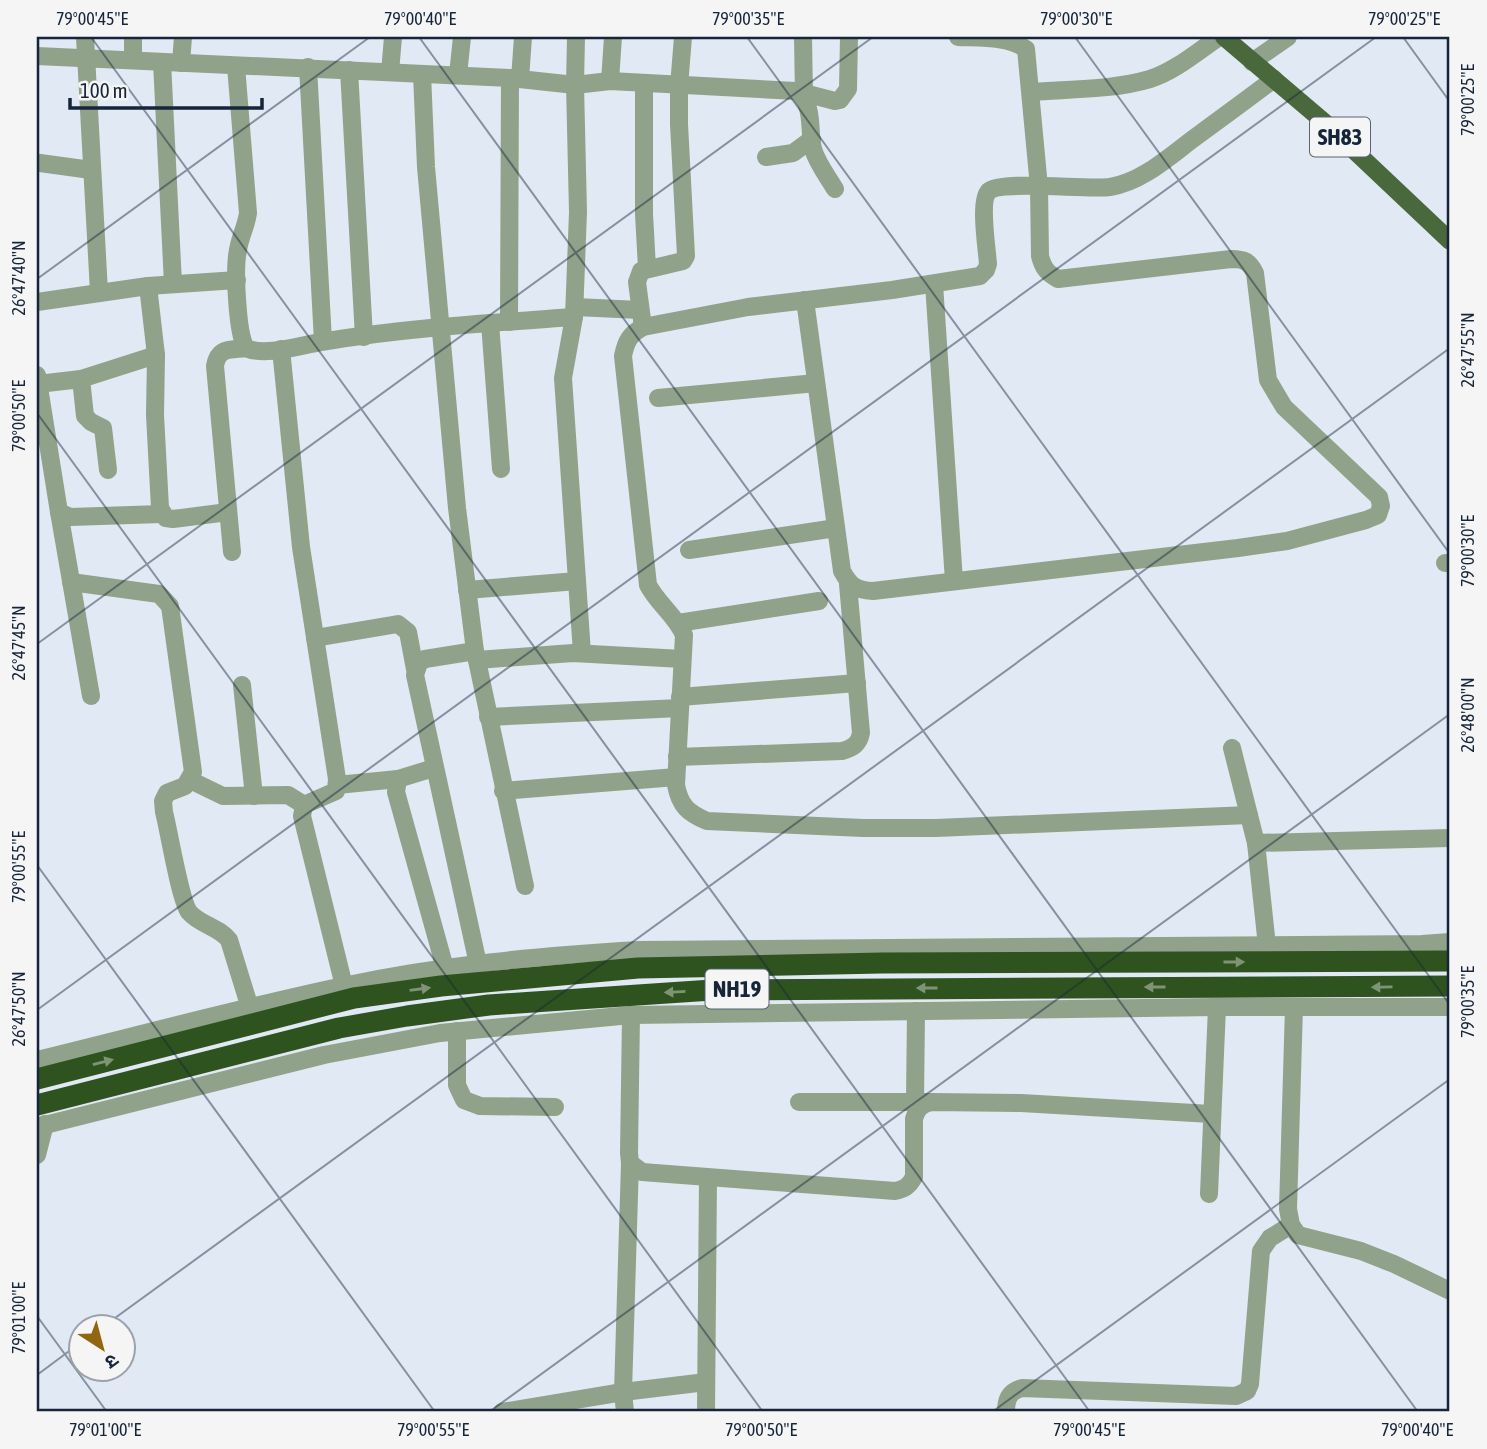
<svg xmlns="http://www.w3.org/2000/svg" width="1487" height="1449" font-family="'Asap Condensed','Noto Sans Devanagari',sans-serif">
<rect width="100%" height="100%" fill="#e1e9f4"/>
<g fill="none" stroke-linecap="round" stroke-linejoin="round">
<!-- minor -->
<g stroke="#90a28a" stroke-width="18">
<path d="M85 37 99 292"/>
<path d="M133 37V60"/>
<path d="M576 37 575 85 578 212 574 317 563 378 582 653"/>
<path d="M803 37 804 97"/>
<path d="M37 56 510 78 575 85 610 81 796 91C815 105 808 128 813 149 817 163 828 177 835 189"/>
<path d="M162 62 173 284"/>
<path d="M1252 62 1288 37"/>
<path d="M181 63 183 37"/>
<path d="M236 66 248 213C246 227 240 237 238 250 234 268 237 334 246 348 265 357 301 345 321 342 404 328 490 323 574 317"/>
<path d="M308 67 323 341"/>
<path d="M349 70 364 337"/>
<path d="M390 72 393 37"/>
<path d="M422 74 426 167 457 508 475 651 525 886"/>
<path d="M458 75 462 37"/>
<path d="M520 79 523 37"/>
<path d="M610 81 613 37"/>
<path d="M644 83V214L647 268"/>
<path d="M1031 92C1070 89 1113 90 1150 79 1175 71 1197 52 1219 37"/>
<path d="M804 93 835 101 840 100 848 89 849 37"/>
<path d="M766 157 793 153 812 139"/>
<path d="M40 163 91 170"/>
<path d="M934 284 954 581"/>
<path d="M148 286 156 355 155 415 160 508 166 518 173 519 228 512"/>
<path d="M805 300 842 571C850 586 856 590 873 591L1238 548 1287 541 1366 520 1378 515 1381 506 1379 497 1284 407 1268 380 1255 273C1249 261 1244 259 1231 259L1058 279C1047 273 1043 268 1040 256L1039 187 1026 49C1008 36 980 38 958 37"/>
<path d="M37 302 148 286 237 280"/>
<path d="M575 307 640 310"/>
<path d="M509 322 510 78"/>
<path d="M490 323 501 469"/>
<path d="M643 327 637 282 641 271 683 261 686 256 679 124V86L683 37"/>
<path d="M281 349 301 547 337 779 336 791 304 805 302 816 344 986"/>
<path d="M37 375 59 512 70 517 162 514"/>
<path d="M81 379 85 416 91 422 103 428 108 470"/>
<path d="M38 384 81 379 156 355"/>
<path d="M658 398 816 383"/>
<path d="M59 512 91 696"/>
<path d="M689 550 836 528"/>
<path d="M232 552 215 366C218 347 230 350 246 348"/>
<path d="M1445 563H1450"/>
<path d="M71 582 159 594 170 606 193 772 185 786 167 793 163 801 164 812C169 831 180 900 189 912 200 925 219 927 229 940L250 1008"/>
<path d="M467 590 577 581"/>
<path d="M678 623 819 601"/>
<path d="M315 638 398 624 408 632 415 669"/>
<path d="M475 651 425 659 419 663 415 675 478 964"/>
<path d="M477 660 573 653 682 659"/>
<path d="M242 685 254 796"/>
<path d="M680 697 857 683"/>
<path d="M488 717 680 708"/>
<path d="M1232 748 1256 843 1267 946"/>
<path d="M677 757 842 751C853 748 859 744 861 733L848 584"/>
<path d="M434 768 398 779 396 792 445 968"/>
<path d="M190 780 223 796 288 795 304 805"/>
<path d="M337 785 398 779"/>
<path d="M503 791 676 777"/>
<path d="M1249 815 936 828H863L707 821C688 813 680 806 676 785L684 635C675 615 658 604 648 585L623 356C626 341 630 334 643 327L748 307 892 290 980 276 986 270 988 264C987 249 979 200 989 191 1001 180 1088 190 1110 187 1143 182 1172 154 1197 136 1223 117 1249 98 1274 79"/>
<path d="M1256 843 1450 838"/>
<path d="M1294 1007 1288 1209 1291 1225 1298 1235 1361 1251 1394 1264 1450 1291"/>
<path d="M631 1015 629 1153 630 1163 642 1172 895 1191C905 1189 909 1186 914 1177V1119C917 1109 920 1105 931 1102L1021 1103 1211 1114"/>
<path d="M457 1031V1085L464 1100 480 1106 555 1107"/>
<path d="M37 1060C139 1035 240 1008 343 986 440 965 539 956 639 950L1422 944 1450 942"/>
<path d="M799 1102H931"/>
<path d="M915 1102 916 1011"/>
<path d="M37 1127 324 1055 440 1033 631 1015 1217 1007H1450"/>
<path d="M37 1155 45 1124"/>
<path d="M1209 1194 1217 1007"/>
<path d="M502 1412 623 1392 706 1382"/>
<path d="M625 1412 623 1392 630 1163"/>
<path d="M706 1412 708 1178"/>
<path d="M1006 1412C1006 1399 1009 1392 1022 1388L1236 1396 1247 1391 1250 1384 1261 1251 1270 1238 1291 1225"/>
</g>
<!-- major -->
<path stroke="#49683c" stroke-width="18" d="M1224 37 1323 121 1450 241"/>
<!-- highway -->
<g stroke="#2f531f" stroke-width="21">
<path d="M37 1079 354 998 441 986 638 968 882 963 1450 961"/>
<path d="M37 1105 339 1028 407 1016 489 1005 712 990 1450 986"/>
</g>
</g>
<!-- one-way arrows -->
<defs><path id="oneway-solid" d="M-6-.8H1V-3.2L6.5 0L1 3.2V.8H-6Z" transform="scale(1.75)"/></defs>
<g fill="#7e9475">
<use href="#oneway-solid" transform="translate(1234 962)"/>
<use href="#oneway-solid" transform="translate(1155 987) rotate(-180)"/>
<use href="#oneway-solid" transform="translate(1382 987) rotate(179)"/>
<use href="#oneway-solid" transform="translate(927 988) rotate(180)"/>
<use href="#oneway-solid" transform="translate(420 989) rotate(-8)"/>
<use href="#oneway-solid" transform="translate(675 992) rotate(177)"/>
<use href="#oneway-solid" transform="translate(103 1062) rotate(-14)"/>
</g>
<!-- ticks -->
<path fill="none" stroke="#16253a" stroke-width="2" stroke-opacity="0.45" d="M91 37 1090 1412M419 37 1418 1412M747 37 1450 1005M1075 37 1450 554M1403 37 1450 102M37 279 370 37M37 413 763 1412M37 644 873 37M37 865 435 1412M37 1010 1376 37M37 1316 107 1412M104 1326 1450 348M37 1375 80 1343M489 1412 1450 714M992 1412 1450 1079"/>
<g text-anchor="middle" stroke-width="6" stroke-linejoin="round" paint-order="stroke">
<!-- shield labels -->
<g fill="#f5f5f5" stroke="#596372" stroke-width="2">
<rect x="1310" y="117.5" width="60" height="39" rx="5"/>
<rect x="705.5" y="969.5" width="63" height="39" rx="5"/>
</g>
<g font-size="23" font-weight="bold" fill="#16253a">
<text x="1340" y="145">SH83</text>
<text x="737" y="997">NH19</text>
</g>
</g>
<!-- border -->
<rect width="1487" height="1449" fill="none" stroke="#f5f5f5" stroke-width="77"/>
<!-- north arrow -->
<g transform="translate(102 1348) rotate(144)"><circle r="33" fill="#f5f5f5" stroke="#9ca2aa" stroke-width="2"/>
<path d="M0-5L12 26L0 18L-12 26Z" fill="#926610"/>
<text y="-10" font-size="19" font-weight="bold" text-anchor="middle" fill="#16253a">उ</text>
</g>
<!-- scale -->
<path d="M70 98v10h192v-10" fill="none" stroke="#16253a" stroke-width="3.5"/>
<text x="80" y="98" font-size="21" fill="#16253a" stroke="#f5f5f5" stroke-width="5" paint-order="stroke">100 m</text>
<rect x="38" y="38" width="1410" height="1372" fill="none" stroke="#16253a" stroke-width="2.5"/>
<g font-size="18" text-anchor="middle" fill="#16253a">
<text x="92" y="25">79°00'45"E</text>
<text x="420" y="25">79°00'40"E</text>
<text x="748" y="25">79°00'35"E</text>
<text x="1076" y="25">79°00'30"E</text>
<text x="1404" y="25">79°00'25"E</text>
<text transform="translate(1468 100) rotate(-90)" y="6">79°00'25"E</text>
<text transform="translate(19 278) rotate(-90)" y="6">26°47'40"N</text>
<text transform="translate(1468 350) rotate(-90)" y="6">26°47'55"N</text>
<text transform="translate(19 416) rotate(-90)" y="6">79°00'50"E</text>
<text transform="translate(1468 551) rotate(-90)" y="6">79°00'30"E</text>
<text transform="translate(19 643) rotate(-90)" y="6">26°47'45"N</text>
<text transform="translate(1468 715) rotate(-90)" y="6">26°48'00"N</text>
<text transform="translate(19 867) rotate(-90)" y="6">79°00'55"E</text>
<text transform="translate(1468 1002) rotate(-90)" y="6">79°00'35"E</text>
<text transform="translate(19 1009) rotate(-90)" y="6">26°47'50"N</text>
<text transform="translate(19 1318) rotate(-90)" y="6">79°01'00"E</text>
<text x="105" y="1436">79°01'00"E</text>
<text x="433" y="1436">79°00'55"E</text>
<text x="761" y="1436">79°00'50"E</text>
<text x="1089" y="1436">79°00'45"E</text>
<text x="1417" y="1436">79°00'40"E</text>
</g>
</svg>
